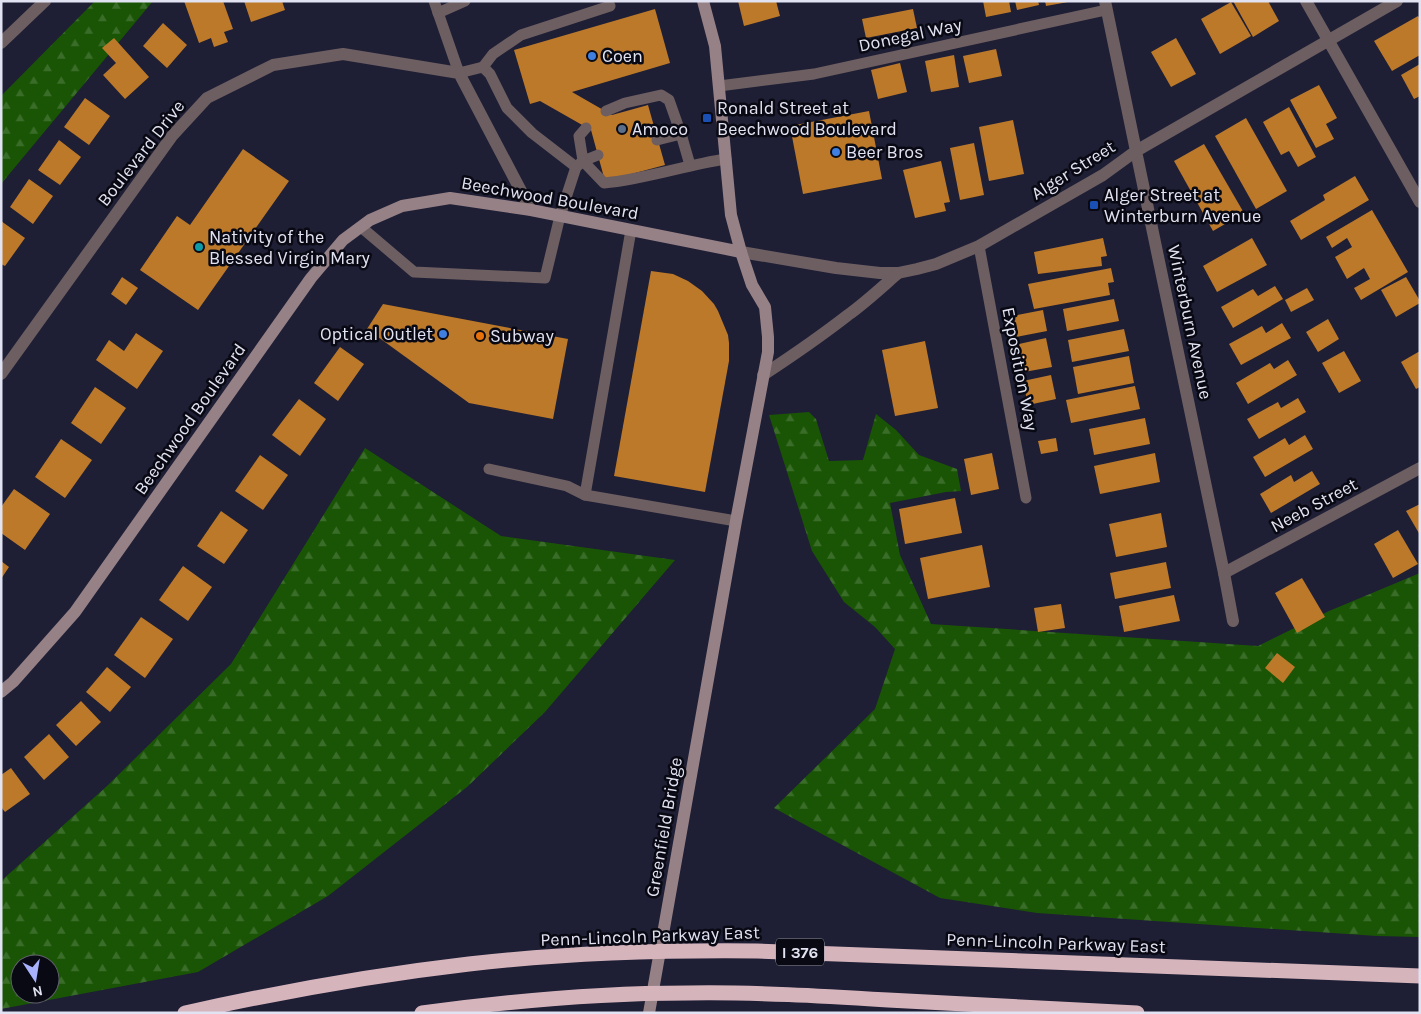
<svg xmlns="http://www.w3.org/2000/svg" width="1421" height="1014" font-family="Karla,sans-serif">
<defs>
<pattern id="forest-firs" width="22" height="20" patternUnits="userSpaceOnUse" patternTransform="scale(1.25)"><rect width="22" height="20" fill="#195504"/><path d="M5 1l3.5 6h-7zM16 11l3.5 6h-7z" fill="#3a6d29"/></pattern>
</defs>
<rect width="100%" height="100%" fill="#1e1e34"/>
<!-- forest -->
<g fill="url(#forest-firs)" fill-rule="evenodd">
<path d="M95 1H153L1 184V96Z"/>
<path d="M809 412 816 419 829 461 863 460 876 414 896 430 919 455 957 469 961 491 946 492 890 503 900 555 931 624 1258 646 1329 611 1420 573V937L1377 936 1037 913 940 898 774 808 875 709 895 649 875 627 844 602 812 551 769 415Z"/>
<path d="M365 448 501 536 675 560 545 712 467 787 328 896 198 972 1 1009V881L107 786 231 664ZM20 964H50V994H20Z"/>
</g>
<!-- building -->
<g fill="#bc792a">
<path d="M184 1H223L233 29 224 32 228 42 214 47 211 38 199 43Z"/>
<path d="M244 1H282L285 10 251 22Z"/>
<path d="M738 1H776L780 16 744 26Z"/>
<path d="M983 1H1009L1011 12 986 17Z"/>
<path d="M1015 1H1038L1039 5 1017 10Z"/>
<path d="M1045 1H1068V2L1046 6Z"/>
<path d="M1233 1H1268L1279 21 1253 37Z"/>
<path d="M1231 2 1251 36 1220 54 1201 19Z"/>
<path d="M655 9 670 63 572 92 612 115 648 105 665 165 605 181 591 130 540 101 530 104 514 50Z"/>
<path d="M913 9 917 28 866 38 862 19Z"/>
<path d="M1418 16 1420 19V55L1392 71 1374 41Z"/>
<path d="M163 23 187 45 167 68 143 46Z"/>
<path d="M114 38 149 77 125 99 103 75 116 63 102 48Z"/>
<path d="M1176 38 1196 74 1171 87 1151 52Z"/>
<path d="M996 49 1002 76 969 83 963 56Z"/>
<path d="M954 55 959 87 931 92 925 61Z"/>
<path d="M900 63 907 92 878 99 871 70Z"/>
<path d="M1420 64V96L1414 99 1401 75Z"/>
<path d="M1319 85 1337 118 1326 124 1334 139 1316 148 1290 100Z"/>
<path d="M85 98 110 116 89 145 64 127Z"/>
<path d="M1289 107 1316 157 1298 167 1289 151 1281 155 1263 122Z"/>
<path d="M869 111 882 179 803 194 790 126Z"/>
<path d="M1246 118 1287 191 1256 209 1215 136Z"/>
<path d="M1013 120 1024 174 989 181 979 127Z"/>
<path d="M59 140 81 157 60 185 38 170Z"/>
<path d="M974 143 984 195 960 200 950 148Z"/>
<path d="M1204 144 1244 213 1213 231 1174 161Z"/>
<path d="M243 149 289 181 198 310 140 270 177 216 190 225Z"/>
<path d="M941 161 950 202 944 203 946 211 915 218 903 170Z"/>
<path d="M1355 176 1369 200 1301 240 1290 221 1325 200 1323 195Z"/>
<path d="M29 179 53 196 33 224 10 207Z"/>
<path d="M1372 210 1408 272 1361 300 1354 288 1370 279 1364 268 1347 279 1335 257 1352 247 1347 238 1332 248 1326 237Z"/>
<path d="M1 221 25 238 5 266 1 264Z"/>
<path d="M1103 238 1107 256 1101 257 1102 266 1038 274 1034 252Z"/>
<path d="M1252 238 1267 265 1217 292 1203 266Z"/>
<path d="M1111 268 1114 282 1108 283 1110 295 1034 309 1028 284Z"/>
<path d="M651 271 673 274 688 281 702 291 714 304 718 311 728 335 729 343V361L705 492 614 476Z"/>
<path d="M122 277 138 288 126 305 111 294Z"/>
<path d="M1406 277 1420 301V303L1396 317 1381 290Z"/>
<path d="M1275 286 1283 299 1233 328 1221 307 1253 289 1258 296Z"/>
<path d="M1307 288 1314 300 1291 312 1285 300Z"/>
<path d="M1114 299 1119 321 1067 331 1063 309Z"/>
<path d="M383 304 568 339 553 419 469 403 367 329Z"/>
<path d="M1043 310 1047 331 1016 337 1012 316Z"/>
<path d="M1328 319 1339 339 1318 352 1306 332Z"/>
<path d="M1282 323 1291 338 1241 365 1229 344 1262 326 1266 333Z"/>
<path d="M1124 329 1129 351 1072 362 1068 340Z"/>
<path d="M136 333 163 351 137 389 96 360 109 340 124 351Z"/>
<path d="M1046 338 1052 367 1024 372 1019 344Z"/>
<path d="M925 341 938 408 895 416 882 350Z"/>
<path d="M340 347 364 364 338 401 314 383Z"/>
<path d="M1344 351 1361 381 1339 393 1322 363Z"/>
<path d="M1420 351V387L1416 389 1401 362Z"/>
<path d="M1129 356 1134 383 1078 394 1073 367Z"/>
<path d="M1288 360 1297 375 1248 404 1236 383 1270 363 1274 369Z"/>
<path d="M1051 375 1056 399 1028 405 1023 381Z"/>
<path d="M1135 386 1140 409 1071 423 1066 400Z"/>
<path d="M95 387 126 408 101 444 71 423Z"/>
<path d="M1298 398 1306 412 1259 439 1247 419 1278 402 1281 408Z"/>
<path d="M299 399 326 419 300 456 272 435Z"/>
<path d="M1145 418 1150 444 1094 455 1089 429Z"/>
<path d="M1305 435 1313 449 1265 477 1253 457 1285 438 1289 445Z"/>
<path d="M1056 438 1058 451 1041 454 1038 441Z"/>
<path d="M61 439 92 460 65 498 35 477Z"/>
<path d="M992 453 999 489 971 495 964 459Z"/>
<path d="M1155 453 1160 482 1100 494 1094 466Z"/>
<path d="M260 455 288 475 263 510 235 491Z"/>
<path d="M1312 471 1320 484 1271 513 1260 494 1291 475 1294 482Z"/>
<path d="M14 489 50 514 25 550 1 533V507Z"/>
<path d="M955 498 962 533 905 544 899 509Z"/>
<path d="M1420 504V535L1406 511Z"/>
<path d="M221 511 248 530 224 564 197 546Z"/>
<path d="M1161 513 1167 547 1116 557 1109 524Z"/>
<path d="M1398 530 1418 564 1393 578 1374 544Z"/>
<path d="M982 545 990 587 928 599 920 558Z"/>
<path d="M1 561 9 567 1 579Z"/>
<path d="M1166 562 1171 588 1115 599 1110 573Z"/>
<path d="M183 566 212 587 188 621 159 600Z"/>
<path d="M1302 578 1325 617 1297 633 1275 593Z"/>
<path d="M1174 595 1180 621 1124 632 1119 606Z"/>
<path d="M1061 604 1065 628 1038 632 1034 608Z"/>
<path d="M141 617 173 639 145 678 114 655Z"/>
<path d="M1277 653 1295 667 1283 683 1265 668Z"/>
<path d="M107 667 131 687 110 712 86 692Z"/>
<path d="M81 701 101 722 76 746 56 725Z"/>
<path d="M49 734 69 757 44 780 24 757Z"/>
<path d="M11 768 30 794 5 812 1 807V775Z"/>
</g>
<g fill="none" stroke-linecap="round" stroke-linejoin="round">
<!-- service -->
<g stroke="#6c5e61" stroke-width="11">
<path d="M434 1 459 73 483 67 490 74 507 108 532 133 576 167"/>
<path d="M438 13 465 1"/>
<path d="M483 67 493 54 521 35 610 6"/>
<path d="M719 86 814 74 1106 10"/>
<path d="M606 111 625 103 661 95 669 100 681 134 690 165"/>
<path d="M586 128 579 136 583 161 598 155"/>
<path d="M657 140 681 134"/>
<path d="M361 227 414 272 545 278 560 216 576 167 583 161 604 183C646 179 685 165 726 159"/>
<path d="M979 246 1026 498"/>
<path d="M489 469 567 486 585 495 736 521"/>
<path d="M585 495 631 230"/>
</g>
<!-- minor -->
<g stroke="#6c5e61" stroke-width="12">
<path d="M1306 1 1420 202"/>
<path d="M1 43 45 1"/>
<path d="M1 374 172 136 207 98 273 65 343 54 459 73 531 210"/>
<path d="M1224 573 1420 468"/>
<path d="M1233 621 1224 573 1136 151 1397 1"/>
</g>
<!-- tertiary -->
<g stroke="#6c5e61" stroke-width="12">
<path d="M741 252 836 268 880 273H898L917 269 936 264 979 246 1103 175 1136 151 1105 1"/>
<path d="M763 375C792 356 821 336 848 315 866 302 882 287 898 273"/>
</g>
<!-- secondary -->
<g stroke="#968186" stroke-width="12">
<path d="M1 692 13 682 75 612 311 278 343 240 370 220 402 206 450 198 531 210 741 252"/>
<path d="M649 1013 736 521 768 352V337L765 307 752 285 741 252 731 215 715 46 703 1"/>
</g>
<!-- motorway -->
<g stroke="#d5b4bc" stroke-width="15">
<path d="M185 1013C279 992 374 975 469 964 565 953 661 950 757 951L1420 976"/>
<path d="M422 1013C510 1001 599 993 688 993 755 992 822 996 888 1000 971 1004 1054 1008 1137 1013"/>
</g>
</g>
<!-- markers -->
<g fill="#3f7fe0" stroke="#090913" stroke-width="2">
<circle cx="592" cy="56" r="5"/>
<circle cx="836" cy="152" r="5"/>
<circle cx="443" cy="334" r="5"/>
</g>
<g fill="#1a4fb4" stroke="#090913" stroke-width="2">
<rect x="702" y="113" width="10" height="10" rx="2.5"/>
<rect x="1089" y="200" width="10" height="10" rx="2.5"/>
</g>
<circle fill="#5c6f8a" stroke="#090913" stroke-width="2" cx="622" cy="129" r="5"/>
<circle fill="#0f9aa8" stroke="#090913" stroke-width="2" cx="199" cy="247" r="5"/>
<circle fill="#e8710a" stroke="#090913" stroke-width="2" cx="480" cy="336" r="5"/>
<g text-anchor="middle" stroke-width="5" stroke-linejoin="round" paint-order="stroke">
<!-- shield labels -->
<rect fill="#090913" stroke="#a1a2af" stroke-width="1" x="776" y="938.5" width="48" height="27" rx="4"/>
<g font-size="16" font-weight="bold" fill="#e2e3f2">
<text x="800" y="958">I 376</text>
</g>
<!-- street labels -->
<g font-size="18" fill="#e2e3f2" stroke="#090913">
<text transform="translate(910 35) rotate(-12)" y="6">Donegal Way</text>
<text transform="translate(141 153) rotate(-52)" y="6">Boulevard Drive</text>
<text transform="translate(1073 170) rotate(-32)" y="6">Alger Street</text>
<text transform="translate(550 198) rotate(10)" y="6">Beechwood Boulevard</text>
<text transform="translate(1190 322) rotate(78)" y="6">Winterburn Avenue</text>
<text transform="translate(1020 369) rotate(79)" y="6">Exposition Way</text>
<text transform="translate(190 419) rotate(-55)" y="6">Beechwood Boulevard</text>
<text transform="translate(1314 505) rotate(-28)" y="6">Neeb Street</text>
<text transform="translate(664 827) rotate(-80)" y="6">Greenfield Bridge</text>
<text transform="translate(650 936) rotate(-2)" y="6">Penn-Lincoln Parkway East</text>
<text transform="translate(1056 943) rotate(2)" y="6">Penn-Lincoln Parkway East</text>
</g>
<!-- poi labels -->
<g font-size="18" fill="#e2e3f2" stroke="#090913" text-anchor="start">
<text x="602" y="62">Coen</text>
<text x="717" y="114">Ronald Street at<tspan x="717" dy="21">Beechwood Boulevard</tspan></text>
<text x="632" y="135">Amoco</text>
<text x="846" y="158">Beer Bros</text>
<text x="1104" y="201">Alger Street at<tspan x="1104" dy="21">Winterburn Avenue</tspan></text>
<text x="209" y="243">Nativity of the<tspan x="209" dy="21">Blessed Virgin Mary</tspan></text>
<text x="433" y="340" text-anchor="end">Optical Outlet</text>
<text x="490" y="342">Subway</text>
</g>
</g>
<!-- border -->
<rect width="1421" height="1014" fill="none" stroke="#e2e3f2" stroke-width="5"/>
<!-- north arrow -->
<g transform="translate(35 979) rotate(168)"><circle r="24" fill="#090913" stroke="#60606c"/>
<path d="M0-4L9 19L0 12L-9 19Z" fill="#a7b1fc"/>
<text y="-8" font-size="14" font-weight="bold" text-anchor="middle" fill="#e2e3f2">N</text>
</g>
</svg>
